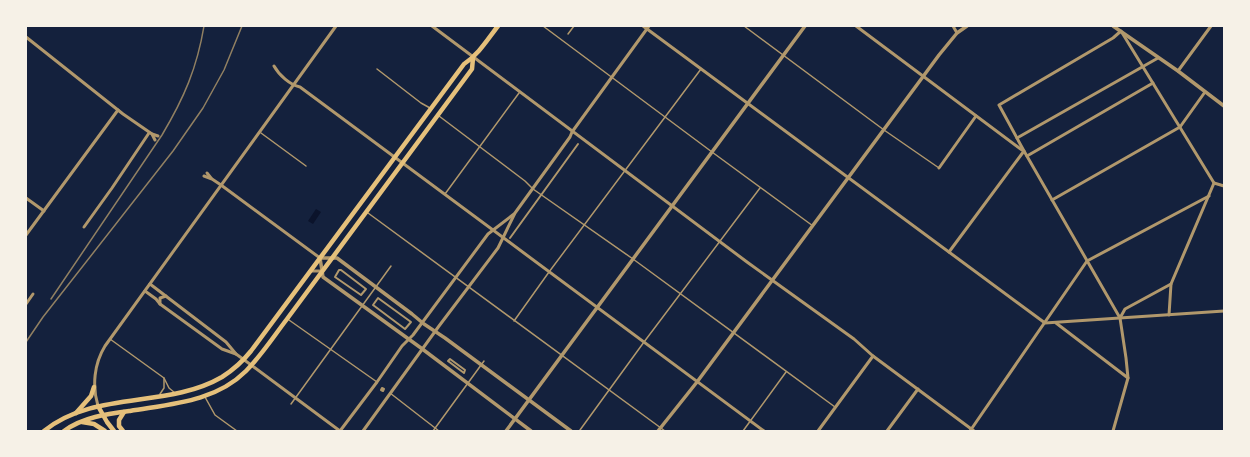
<svg xmlns="http://www.w3.org/2000/svg" width="1250" height="457" font-family="'PT Sans Narrow',sans-serif">
	<rect width="100%" height="100%" fill="#14213d"/>
	<!-- water -->
	<polygon fill="#0b132b" points="316,209 321,212 313,224 308,221"/>
	<g fill="none" stroke-linecap="round" stroke-linejoin="round">
		<!-- service -->
		<g stroke="#b1986c" stroke-width="1.5">
			<polyline points="543,26 712,152 813,226"/>
			<polyline points="744,26 884,130 939,168"/>
			<polyline points="568,34 574,26"/>
			<polyline points="377,69 421,103 430,108"/>
			<polyline points="439,116 525,181 533,189 633,259 835,407"/>
			<polyline points="261,133 306,166"/>
			<polyline points="445,194 519,93"/>
			<polyline points="368,213 665,431"/>
			<polyline points="289,320 377,382"/>
			<polyline points="514,321 549,272 701,69"/>
			<polyline points="110,339 164,378 169,388 175,393"/>
			<polyline points="390,393 439,431"/>
			<polyline points="160,394 164,388 164,378"/>
			<polyline points="205,397 215,415 237,431"/>
			<polyline points="291,404 391,266"/>
			<polyline points="580,430 644,342 760,188"/>
			<polyline points="433,431 484,361"/>
			<polyline points="743,431 786,372"/>
		</g>
		<!-- pedestrian -->
		<g stroke="#b1986c" stroke-width="2">
			<polyline points="510,238 578,144"/>
			<polygon points="339,270 341,270 366,289 361,295 335,277"/>
			<polygon points="378,298 411,322 405,329 373,305"/>
			<polygon points="450,359 465,370 464,373 448,361"/>
			<polygon points="382,388 384,389 383,391 381,390"/>
		</g>
		<!-- minor -->
		<g stroke="#b1986c" stroke-width="3">
			<polyline points="432,26 747,262 854,339 873,356 974,431"/>
			<polyline points="643,26 1045,323 1224,311"/>
			<polyline points="856,26 1022,150"/>
			<polyline points="953,26 957,33"/>
			<polyline points="26,37 123,114 152,134 158,136"/>
			<path d="M274 66C279 75 290 85 300 87L764 431"/>
			<polyline points="1178,71 1211,26"/>
			<polyline points="152,134 155,140"/>
			<polyline points="1017,138 1158,58"/>
			<polyline points="1027,156 1153,83"/>
			<polyline points="939,168 976,116"/>
			<polyline points="207,173 211,178"/>
			<polyline points="204,176 212,179 221,185 320,258"/>
			<polyline points="26,198 44,211"/>
			<polyline points="1052,200 1180,127 1205,92"/>
			<polyline points="84,227 112,188 149,133"/>
			<polyline points="26,235 118,110"/>
			<polyline points="949,252 1024,151"/>
			<polyline points="310,271 322,271"/>
			<polyline points="150,284 226,342 236,354"/>
			<polyline points="145,291 156,299 160,304 222,349 236,354 243,359 340,431"/>
			<polyline points="26,304 33,294"/>
			<polyline points="160,304 160,298 166,296"/>
			<polyline points="1169,315 1171,284 1214,183"/>
			<polyline points="1120,318 1125,309 1171,284"/>
			<polyline points="1056,323 1128,378"/>
			<path d="M98 406C92 386 94 364 105 346L336 26"/>
			<polyline points="340,431 377,382 402,346 413,335 488,234 514,214"/>
			<polyline points="363,431 439,326 498,248 515,213 570,137 572,132 649,26"/>
			<polyline points="818,431 873,356"/>
			<polyline points="887,431 918,389"/>
			<polyline points="970,431 1087,261 1209,196"/>
			<polyline points="1113,431 1128,378 1126,358 1120,318 1024,151 999,105 1113,38 1121,31 1214,183 1224,186"/>
		</g>
		<!-- tertiary -->
		<g stroke="#b1986c" stroke-width="3.5">
			<polyline points="1113,26 1178,71 1224,106"/>
			<polyline points="506,431 805,26"/>
			<polyline points="531,431 421,348 323,277 320,258 337,258 412,314 424,324 445,338 571,431"/>
			<polyline points="658,431 697,382 939,55 957,33 967,26"/>
		</g>
		<!-- primary -->
		<g stroke="#e5c07b" stroke-width="4.5">
			<polyline points="98,406 107,422 114,431"/>
			<polyline points="76,413 91,396 94,387"/>
			<polyline points="82,422 94,424 105,431"/>
			<path d="M44 431C95 390 167 409 222 377 233 370 243 361 251 351L464 64C479 54 487 40 498 26"/>
			<path d="M64 431C83 417 107 414 130 411 171 404 215 402 246 371 261 356 274 336 287 319L472 69 473 58"/>
			<polyline points="123,431 119,426 119,420 124,412"/>
		</g>
		<!-- rail -->
		<g stroke="#918062" stroke-width="1.5">
			<path d="M51 299 162 135C184 98 197 68 204 26"/>
			<polyline points="26,342 43,317 173,151 203,108 224,70 242,26"/>
		</g>
	</g>
	<!-- border -->
	<rect width="1250" height="457" fill="none" stroke="#f6f1e7" stroke-width="54"/>
</svg>
